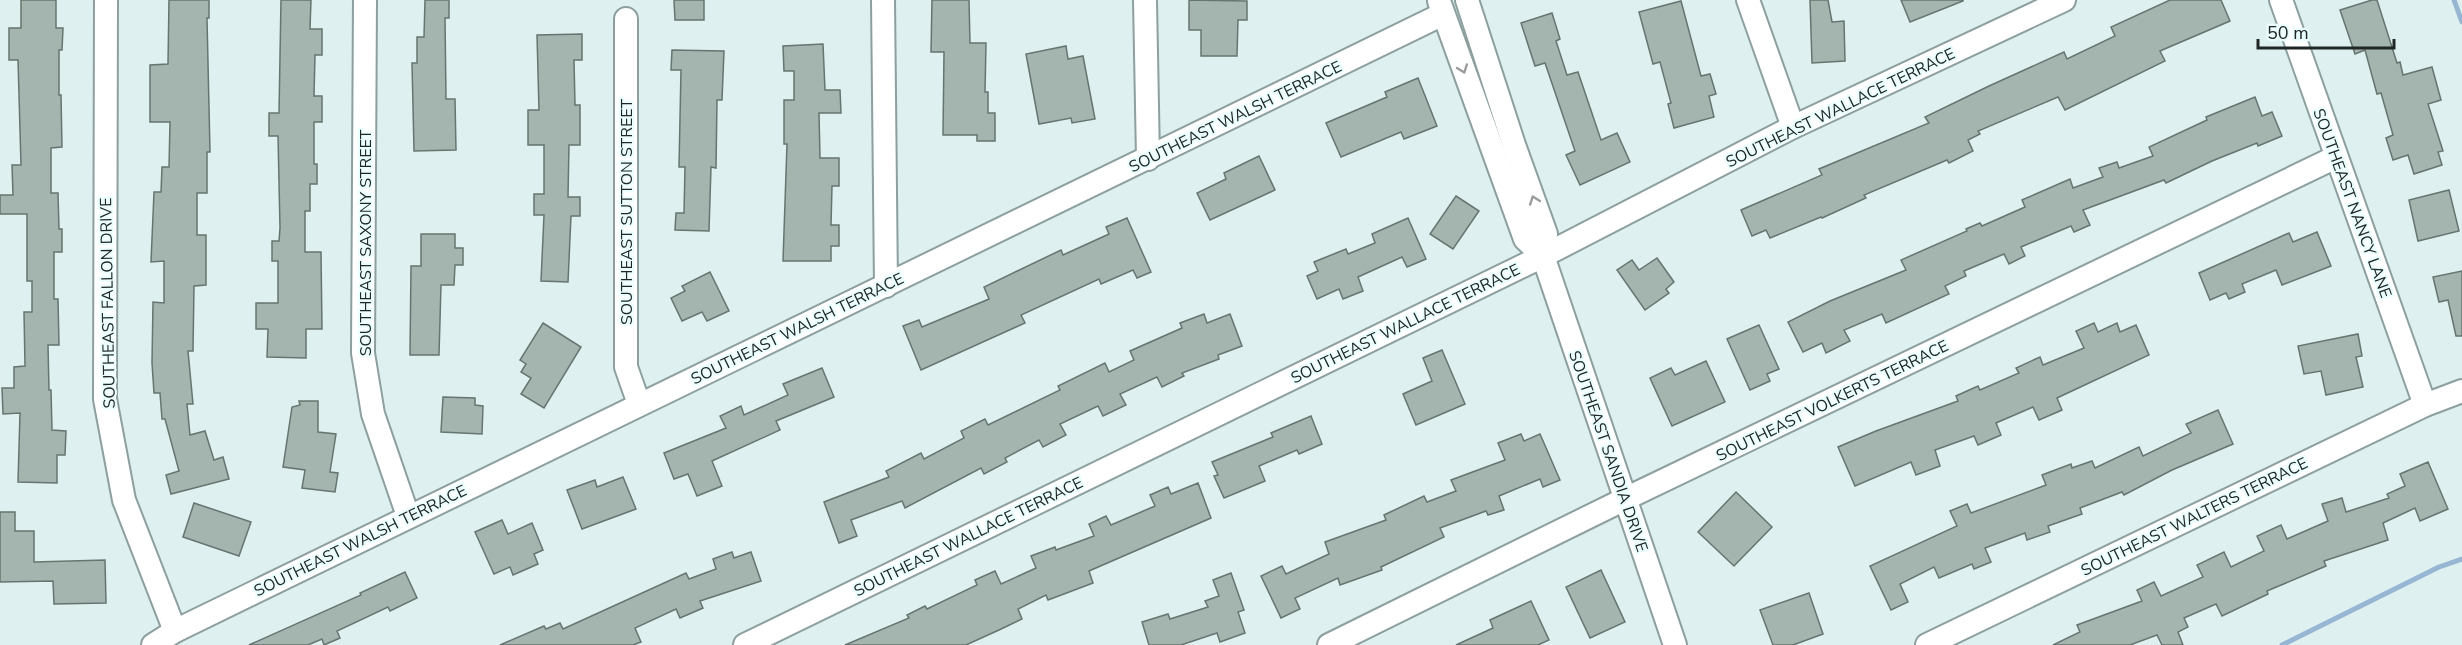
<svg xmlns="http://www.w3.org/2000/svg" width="2462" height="645" font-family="'Nunito Sans',sans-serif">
	<rect width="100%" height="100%" fill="#def0f0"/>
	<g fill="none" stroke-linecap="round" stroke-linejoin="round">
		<!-- stream -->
		<g stroke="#96b6d3" stroke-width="5">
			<polyline points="2454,0 2462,22"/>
			<polyline points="2282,645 2439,567 2462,559"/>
		</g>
	</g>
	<!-- building -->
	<g fill="#a4b4ae" stroke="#66756f" stroke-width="1.5">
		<polygon points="21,0 56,0 56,28 63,28 62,50 59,50 59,95 61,95 62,147 51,148 51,193 58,193 59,229 62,229 62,252 54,252 54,299 58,299 59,345 48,345 49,390 51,390 52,430 66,431 65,455 57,455 57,483 18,482 20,413 3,414 2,388 14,388 14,367 25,366 24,312 32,312 32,281 27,281 27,214 0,214 0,195 13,195 12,165 21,165 18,60 9,60 9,28 21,28"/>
		<polygon points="169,0 209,0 209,18 207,18 210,152 207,152 207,193 197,193 197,235 206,235 206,285 194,286 193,351 188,351 193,404 187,404 190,435 205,431 214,460 223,457 229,479 171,494 166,475 179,471 165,419 162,419 160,393 154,393 152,363 153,302 164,303 164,261 151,262 154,192 161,192 162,167 169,167 170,122 150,122 150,65 168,64"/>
		<polygon points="281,0 311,0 310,29 322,29 322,55 315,55 314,96 322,96 322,122 314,122 314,164 317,164 317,184 310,184 310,211 305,211 305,252 321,252 322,329 306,329 306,358 267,357 268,329 256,329 256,303 278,303 278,261 272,261 272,241 279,241 280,228 278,136 269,136 269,113 279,113"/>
		<polygon points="425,0 449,0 449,18 445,18 446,99 455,99 456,150 414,151 412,63 417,63 417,37 424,37"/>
		<polygon points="674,0 704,0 704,20 675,20"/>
		<polygon points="932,0 969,0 970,43 986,43 985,92 988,92 988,113 995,113 995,141 977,141 977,135 943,135 944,52 931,52"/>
		<polygon points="1189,0 1247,1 1247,20 1238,20 1237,56 1201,56 1201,30 1189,30"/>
		<polygon points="1810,0 1828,0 1832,22 1844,21 1845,61 1812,63"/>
		<polygon points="1901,0 1963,0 1963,1 1910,22"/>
		<polygon points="2170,0 2221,0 2230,21 2160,51 2165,61 2065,110 2058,97 1978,131 1980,134 1968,140 1973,151 1949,163 1947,160 1864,195 1866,198 1822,218 1821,217 1770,238 1766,230 1752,236 1741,210 1822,175 1819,169 1929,123 1925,117 1989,86 2064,52 2067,59 2115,36 2111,27"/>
		<polygon points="2372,0 2377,0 2397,63 2400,62 2403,75 2432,67 2441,100 2428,104 2443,151 2438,152 2442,165 2414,174 2408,155 2393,160 2386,138 2393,135 2381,93 2377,94 2365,50 2355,54 2340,10"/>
		<polygon points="1681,1 1701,76 1710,74 1716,94 1709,96 1714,117 1674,128 1668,104 1671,103 1660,62 1653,64 1639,12"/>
		<polygon points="1552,13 1560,39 1556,41 1567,75 1578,72 1601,140 1617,133 1630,162 1580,185 1566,155 1575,151 1545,63 1535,66 1521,23"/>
		<polygon points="582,34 582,60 574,60 575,105 580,105 580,145 569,145 568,197 580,197 580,216 571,216 568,282 541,281 544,215 534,215 534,194 544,194 544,145 528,145 528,110 539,110 537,35"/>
		<polygon points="823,44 825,90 840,90 841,113 819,113 820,158 839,158 839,186 832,186 831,225 839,225 839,246 831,246 831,261 783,261 787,144 784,144 784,100 794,100 794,71 784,71 783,46"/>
		<polygon points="1066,46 1068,59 1083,56 1095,119 1072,123 1071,118 1039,124 1026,54"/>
		<polygon points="672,50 724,51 722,100 717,100 716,168 711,167 709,231 675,230 676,213 684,213 685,167 679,167 681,70 671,70"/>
		<polygon points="1418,78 1437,126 1404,139 1401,132 1341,157 1326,123 1387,97 1385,92"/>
		<polygon points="2255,97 2262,116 2272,112 2282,136 2258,146 2257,143 2212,161 2166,183 2164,180 2083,210 2090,225 2074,232 2071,226 2021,247 2025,256 2009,264 2004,254 1964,271 1966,276 1945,286 1949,294 1886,323 1882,314 1844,330 1850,341 1826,353 1822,343 1803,352 1788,322 1830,301 1906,270 1901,260 1967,231 1966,229 1980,223 1982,226 2025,207 2022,200 2070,179 2073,188 2103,177 2099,168 2117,162 2119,168 2153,156 2149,147 2207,120 2206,117"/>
		<polygon points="1259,156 1275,190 1210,220 1197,193 1226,179 1224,173"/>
		<polygon points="2449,190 2459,231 2418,241 2409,200"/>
		<polygon points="1456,196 1479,211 1453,249 1430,234"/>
		<polygon points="1127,218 1151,272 1137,278 1133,270 1101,284 1099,279 1021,315 1025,323 921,370 903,326 919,320 922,327 989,299 984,287 1061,250 1063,255 1109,234 1106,227"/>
		<polygon points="1408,218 1426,259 1407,267 1402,257 1358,277 1363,291 1343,299 1339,289 1317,299 1307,276 1318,271 1314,262 1346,249 1348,254 1375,243 1372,234"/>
		<polygon points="2317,232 2331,266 2282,285 2276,270 2242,284 2245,292 2229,299 2226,293 2210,300 2199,273 2289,233 2293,242"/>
		<polygon points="421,234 455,234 455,248 463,248 463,265 455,265 454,285 441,285 439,355 410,355 411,266 421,266"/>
		<polygon points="1657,258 1674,282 1666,289 1669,293 1645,310 1617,270 1632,260 1639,270"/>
		<polygon points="2462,271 2462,336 2456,336 2448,300 2439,302 2433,277"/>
		<polygon points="710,272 729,311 707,321 702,312 682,321 671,298 685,291 682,286"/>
		<polygon points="1204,314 1207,323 1230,314 1242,346 1218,355 1219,359 1182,373 1184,376 1162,387 1157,377 1120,394 1126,405 1103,416 1098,406 1060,424 1066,435 1043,447 1039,440 1005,458 1007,462 984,474 981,468 905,508 902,501 851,520 857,536 839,543 824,502 889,477 886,471 921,453 924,459 964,438 961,431 985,419 988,425 1060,390 1058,386 1105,363 1109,372 1134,360 1130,351 1182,328 1180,323"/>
		<polygon points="543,323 581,347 544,408 521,394 531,378 521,372 526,364 520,360"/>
		<polygon points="2094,323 2098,332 2117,323 2120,332 2136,325 2149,355 2057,398 2062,410 2039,420 2033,407 1996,423 2001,435 1978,445 1974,436 1935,450 1940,466 1916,475 1911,462 1855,486 1838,447 1876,431 1958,401 1956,396 1978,386 1980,390 2019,373 2016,368 2040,357 2043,365 2084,348 2076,331"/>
		<polygon points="1759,325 1779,369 1767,374 1770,381 1750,390 1727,339"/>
		<polygon points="2358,334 2362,356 2356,357 2363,387 2326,395 2321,371 2304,374 2298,346"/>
		<polygon points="1442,350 1465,404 1416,425 1403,394 1432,381 1423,358"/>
		<polygon points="1706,361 1725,402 1672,426 1650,378 1671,368 1675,375"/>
		<polygon points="822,368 834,397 776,421 780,430 712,461 722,486 697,496 688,474 674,479 664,453 726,428 720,416 741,406 744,415 788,395 783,384"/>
		<polygon points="443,397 475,398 475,405 483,406 482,434 441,432"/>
		<polygon points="299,401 318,401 318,432 336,434 330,472 338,473 335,492 302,488 305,470 283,467 292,407 300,405"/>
		<polygon points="2218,410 2233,444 2172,470 2124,495 2122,492 2080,508 2082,514 2048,526 2050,532 2027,540 2025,533 1985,548 1991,562 1974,569 1972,564 1939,578 1934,567 1900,584 1908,602 1891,610 1870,566 1957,526 1950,511 1967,504 1971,513 2046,485 2042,475 2071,464 2072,468 2092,461 2095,468 2139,447 2143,456 2191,433 2186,424"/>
		<polygon points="1311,416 1322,444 1299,454 1297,450 1259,466 1265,481 1224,498 1214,476 1218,475 1212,462 1273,437 1271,433"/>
		<polygon points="1521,434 1524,441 1540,434 1560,480 1543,487 1540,479 1499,496 1504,510 1488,515 1486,511 1440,528 1444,537 1381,567 1382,570 1340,585 1338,578 1295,598 1300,609 1281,618 1261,576 1282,566 1286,574 1329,554 1325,542 1386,520 1384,515 1424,496 1427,502 1456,491 1451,480 1505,460 1498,443"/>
		<polygon points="2428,462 2448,509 2420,521 2415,508 2383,523 2388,540 2324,561 2326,566 2267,591 2268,594 2222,616 2216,604 2184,618 2188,627 2178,632 2183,645 2162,645 2157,635 2130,645 2053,645 2080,632 2077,625 2142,601 2137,590 2154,582 2161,596 2203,577 2197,565 2224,552 2231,567 2264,551 2257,536 2281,525 2287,539 2328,521 2322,504 2342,498 2346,512 2389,498 2387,494 2405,486 2400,474"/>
		<polygon points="623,477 636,509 582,529 567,490 595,480 597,487"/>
		<polygon points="1198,483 1211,518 1089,571 1093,583 1048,600 1046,595 1018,609 1022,619 999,630 966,645 845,645 909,618 907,615 925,606 927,609 977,585 975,580 995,571 1001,584 1036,568 1031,556 1055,547 1056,550 1094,536 1089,524 1106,516 1111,525 1155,506 1150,495 1168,487 1171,494"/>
		<polygon points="1736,492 1772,527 1734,566 1698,532"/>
		<polygon points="194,503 251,522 239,556 183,537"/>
		<polygon points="0,512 15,512 15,531 34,531 34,562 105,560 106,603 54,604 53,581 0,582"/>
		<polygon points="502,520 508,534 532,523 543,550 534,554 538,564 513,575 510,567 494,574 475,532"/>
		<polygon points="732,552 734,558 751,552 761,581 700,601 703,608 680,618 676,609 635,628 641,642 633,645 500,645 544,626 546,629 560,623 563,629 686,573 689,579 716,569 713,559"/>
		<polygon points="1601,570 1625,622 1590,638 1566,587"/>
		<polygon points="405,572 417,598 390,611 388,607 337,631 340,638 324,645 322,639 308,645 249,645 361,595 360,593"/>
		<polygon points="1231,573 1244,610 1238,612 1245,633 1220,642 1217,633 1181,645 1149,645 1142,622 1168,614 1170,619 1208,607 1205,601 1219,596 1213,580"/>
		<polygon points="1809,593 1823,634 1793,645 1773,645 1760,610"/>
		<polygon points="1531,601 1549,640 1538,645 1456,645 1493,628 1490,620"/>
	</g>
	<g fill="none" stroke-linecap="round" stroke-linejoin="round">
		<defs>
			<g id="minor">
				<polyline points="106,0 105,399 124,500 175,631"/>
				<polyline points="365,0 363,353 373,414 408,516"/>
				<polyline points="883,0 886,286"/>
				<polyline points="1145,0 1148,159"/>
				<polyline points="1467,0 1514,145 1546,234 1543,256 1675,645"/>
				<polyline points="1748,0 1793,127"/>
				<polyline points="2281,0 2425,405"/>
				<polyline points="1439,1 1525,239 1543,256"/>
				<polyline points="626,19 626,367 639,404"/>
				<polyline points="153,645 175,631 1443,14"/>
				<polyline points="745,645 1543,256 1793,127 2064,0"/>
				<polyline points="1329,645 1625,499 2336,157"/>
				<polyline points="1927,645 2425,405 2462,391"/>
			</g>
		</defs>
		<!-- minor casing -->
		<use href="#minor" stroke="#8d9f9f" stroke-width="26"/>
		<!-- minor -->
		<use href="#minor" stroke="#fff" stroke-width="22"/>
	</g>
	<!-- one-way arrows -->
	<defs><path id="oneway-chevron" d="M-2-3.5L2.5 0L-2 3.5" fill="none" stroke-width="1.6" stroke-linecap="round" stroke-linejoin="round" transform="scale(1.5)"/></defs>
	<g stroke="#9b9d9d">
		<use href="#oneway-chevron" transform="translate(1463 69) rotate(70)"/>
		<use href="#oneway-chevron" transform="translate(1534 200) rotate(-110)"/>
	</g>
	<g text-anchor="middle" stroke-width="4.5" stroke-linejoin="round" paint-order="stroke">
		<!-- street labels -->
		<g font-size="16" fill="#202626" stroke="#ebfefe">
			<text transform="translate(1840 107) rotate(-26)" y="6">SOUTHEAST WALLACE TERRACE</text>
			<text transform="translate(1235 116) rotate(-26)" y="6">SOUTHEAST WALSH TERRACE</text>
			<text transform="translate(2353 203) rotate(70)" y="6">SOUTHEAST NANCY LANE</text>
			<text transform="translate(626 212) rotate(-90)" y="6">SOUTHEAST SUTTON STREET</text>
			<text transform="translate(365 243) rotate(-90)" y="6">SOUTHEAST SAXONY STREET</text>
			<text transform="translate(107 303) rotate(-91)" y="6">SOUTHEAST FALLON DRIVE</text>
			<text transform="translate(1405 323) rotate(-26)" y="6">SOUTHEAST WALLACE TERRACE</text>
			<text transform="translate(797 328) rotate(-26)" y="6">SOUTHEAST WALSH TERRACE</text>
			<text transform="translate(1832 400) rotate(-26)" y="6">SOUTHEAST VOLKERTS TERRACE</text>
			<text transform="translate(1609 451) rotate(71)" y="6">SOUTHEAST SANDIA DRIVE</text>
			<text transform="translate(2194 516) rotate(-26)" y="6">SOUTHEAST WALTERS TERRACE</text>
			<text transform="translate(968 536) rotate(-26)" y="6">SOUTHEAST WALLACE TERRACE</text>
			<text transform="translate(360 540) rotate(-26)" y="6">SOUTHEAST WALSH TERRACE</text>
		</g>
	</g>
	<!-- scale -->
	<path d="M2258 39v9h136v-9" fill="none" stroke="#202626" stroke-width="3"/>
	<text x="2267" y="39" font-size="18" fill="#202626" stroke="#ebfefe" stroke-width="4.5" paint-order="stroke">50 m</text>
</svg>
